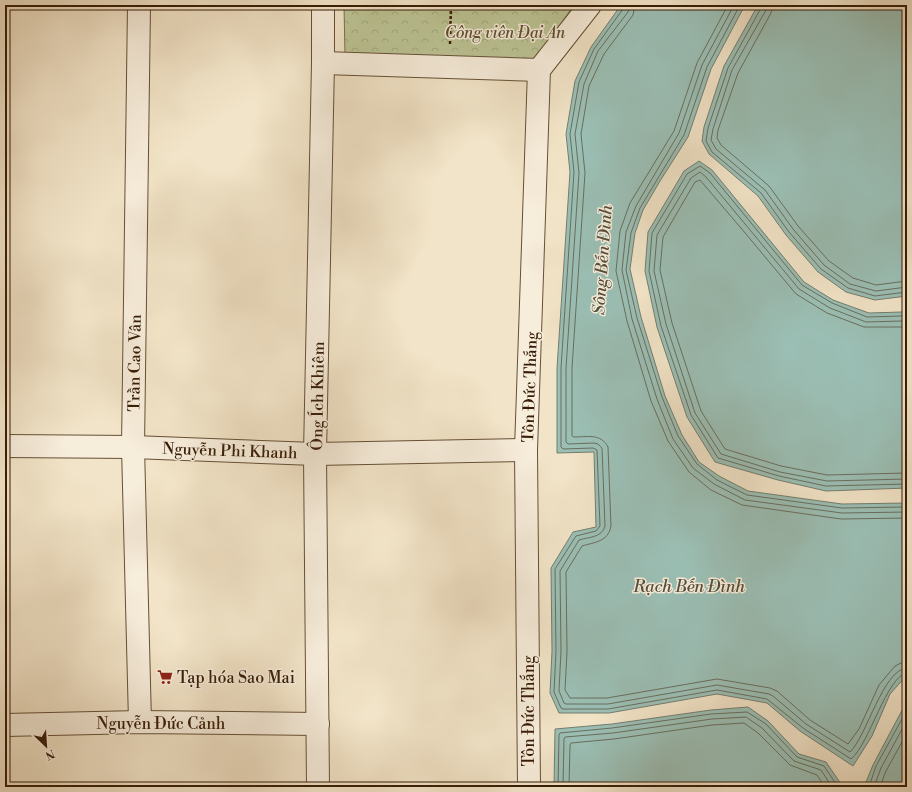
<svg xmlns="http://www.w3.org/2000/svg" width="912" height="792" font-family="'Libre Bodoni',serif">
	<defs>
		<pattern id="forest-crowns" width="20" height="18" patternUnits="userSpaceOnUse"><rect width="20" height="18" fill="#bcc495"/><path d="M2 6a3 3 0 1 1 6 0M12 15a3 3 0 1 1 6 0" fill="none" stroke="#a2a87f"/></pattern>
	</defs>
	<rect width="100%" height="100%" fill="#f2e4c8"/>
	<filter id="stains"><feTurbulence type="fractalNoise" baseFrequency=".005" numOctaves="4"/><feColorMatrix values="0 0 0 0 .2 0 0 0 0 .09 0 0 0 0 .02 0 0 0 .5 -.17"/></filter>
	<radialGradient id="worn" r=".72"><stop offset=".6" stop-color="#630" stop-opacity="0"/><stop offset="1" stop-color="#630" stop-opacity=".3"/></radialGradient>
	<!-- forest -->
	<polygon fill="url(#forest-crowns)" stroke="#7a704e" points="344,5 574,5 535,60 345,56"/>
	<!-- water -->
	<g fill="#9bbfb5" stroke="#737e6f">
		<polygon points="621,5 745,5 711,69 688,137 660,181 643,210 635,233 630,269 641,317 665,396 682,435 699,462 719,476 748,491 842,504 907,503 907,675 890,694 872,736 853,766 800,731 767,703 717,694 609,713 559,713 550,693 552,651 551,568 573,532 596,527 594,452 557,453 557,368 570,172 566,134 575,81 591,47"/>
		<polygon points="758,5 907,5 907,296 875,300 846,292 818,272 786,235 758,196 709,154 702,141 704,127 724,66"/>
		<polygon points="699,161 712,170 804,282 833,300 869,313 901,312 907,310 907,488 826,491 778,480 715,462 687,417 657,327 645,271 648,232 684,171"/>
		<polygon points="907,701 907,787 864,787 873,765"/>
		<polygon points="748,707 768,721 799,754 826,762 843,787 554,787 555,729 612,724 711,710"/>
	</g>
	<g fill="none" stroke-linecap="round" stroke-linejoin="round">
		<!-- shore -->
		<g stroke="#696e5e" stroke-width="1">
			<path d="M624 5 623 9 594 49 579 82 570 134 574 172 561 368V447L563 449 593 448 597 450 600 526 596 531 576 536 555 569 556 651 554 692 561 708 563 709H608L717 690 767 699 803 728 851 759C869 745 887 675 907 673"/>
			<path d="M629 5 628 12 598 51 584 84 575 134 579 173 566 368V442L568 444 594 443 598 444 602 448 605 526C602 538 588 537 579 540L560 571 561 651 559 691 564 703 566 704H608L717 685 769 694 773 696 806 724 850 752C867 736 883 669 907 668"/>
			<path d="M635 5 633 15 604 54 589 86 581 134 585 173 572 368V436L574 437C587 437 601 433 608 447L611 526C608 542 595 542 582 546L566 572 567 651 565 690 570 698H607L717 679 770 688 777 691 810 720 848 744 859 729 879 685 895 666 901 663 907 662"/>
			<polyline points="728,5 697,63 674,131 630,203 620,231 616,271 627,321 651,401 668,441 689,472 711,490 742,505 841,519 907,518"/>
			<polyline points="734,5 702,65 679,133 636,206 626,232 622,270 632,319 657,399 673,439 693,468 714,484 745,500 842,513 907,512"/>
			<polyline points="740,5 707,67 684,135 640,208 631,233 626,270 637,318 662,397 678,436 697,464 717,480 747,495 842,508 907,507"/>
			<polyline points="761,5 761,8 728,68 708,128 706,141 712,152 761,193 789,232 821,269 848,288 875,296 907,292"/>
			<polyline points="767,5 766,10 732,70 713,129 711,140 716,149 765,190 793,229 824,265 850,284 876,291 907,287"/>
			<polyline points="773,5 771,13 738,73 718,130 717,138 721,145 769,186 798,226 829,261 853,278 876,285 907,281"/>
			<polyline points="907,314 901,316 867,317 832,303 802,285 710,173 700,166 687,174 652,233 649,271 661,326 691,415 718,458 779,476 826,486 907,484"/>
			<polyline points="907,320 901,321 866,322 830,308 799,289 706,177 700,172 691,178 657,235 654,271 666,324 695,413 721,454 780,472 827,481 907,479"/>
			<polyline points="907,326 901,327 864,327 827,313 796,294 746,234 700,180 695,182 663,237 660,270 672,323 701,411 725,449 781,466 827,475 907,473"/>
			<polyline points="558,787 559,735 560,733 612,728 711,714 747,712 766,724 797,757 824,766 838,787"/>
			<polyline points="563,787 564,739 565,737 613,733 712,719 746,717 762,728 794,761 821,770 832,787"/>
			<polyline points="569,787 570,745 571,743 614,739 712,725 744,723 758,733 790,765 817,775 825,787"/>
			<polyline points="869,787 876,766 907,710"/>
			<polyline points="874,787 881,768 907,720"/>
			<polyline points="880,787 886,771 907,733"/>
		</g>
		<defs>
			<g id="minor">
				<polyline points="139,5 133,447 140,722"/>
				<polyline points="323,63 539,70"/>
				<polyline points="5,446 133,447 315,454 526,450"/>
				<polyline points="5,725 140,722 318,724"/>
			</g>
			<g id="tertiary">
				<polyline points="318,787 315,454 323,63 323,5"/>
				<polyline points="529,787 526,450 539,70 590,5"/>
			</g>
		</defs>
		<!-- minor casing -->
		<use href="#minor" stroke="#664f36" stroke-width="24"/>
		<!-- tertiary casing -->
		<use href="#tertiary" stroke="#664f36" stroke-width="24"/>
		<!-- path -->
		<polyline stroke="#371d06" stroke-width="2.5" stroke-dasharray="3 2" stroke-linecap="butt" points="450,44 451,5"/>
		<!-- minor -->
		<use href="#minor" stroke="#f7eddb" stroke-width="22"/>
		<!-- tertiary -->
		<use href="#tertiary" stroke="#f7eddb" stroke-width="22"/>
	</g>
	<!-- icons -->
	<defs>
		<symbol id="supermarket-bare" viewBox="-9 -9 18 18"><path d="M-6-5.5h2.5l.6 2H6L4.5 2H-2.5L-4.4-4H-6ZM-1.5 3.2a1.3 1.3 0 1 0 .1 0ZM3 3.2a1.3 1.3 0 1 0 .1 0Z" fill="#8f2418" stroke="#f7eddb" stroke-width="2.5" paint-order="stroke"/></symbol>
	</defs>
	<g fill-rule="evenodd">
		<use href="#supermarket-bare" x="154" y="666" width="22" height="22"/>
	</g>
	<g text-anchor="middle" stroke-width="3" stroke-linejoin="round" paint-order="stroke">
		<!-- park labels -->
		<g font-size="16" font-style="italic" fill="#5f4f31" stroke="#f7eddb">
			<text x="505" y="38">Công viên Đại An</text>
		</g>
		<!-- street labels -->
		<g font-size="16" fill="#371d06" stroke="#f7eddb">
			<text transform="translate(134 363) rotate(-89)" y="6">Trần Cao Vân</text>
			<text transform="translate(529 387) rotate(-88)" y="6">Tôn Đức Thắng</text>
			<text transform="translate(317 396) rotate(-89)" y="6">Ông Ích Khiêm</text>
			<text transform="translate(230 450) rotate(2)" y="6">Nguyễn Phi Khanh</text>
			<text transform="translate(528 711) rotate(-90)" y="6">Tôn Đức Thắng</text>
			<text x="161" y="729">Nguyễn Đức Cảnh</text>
		</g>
		<!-- poi labels -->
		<g font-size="16" fill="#371d06" stroke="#f7eddb" text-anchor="start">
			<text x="177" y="683">Tạp hóa Sao Mai</text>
		</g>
		<!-- water labels -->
		<g font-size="17" font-style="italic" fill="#554e3b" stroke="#f7eddb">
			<text transform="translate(602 260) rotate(-86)" y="6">Sông Bến Đình</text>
			<text x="689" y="592">Rạch Bến Đình</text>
		</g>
	</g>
	<!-- margin -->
	<rect width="912" height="792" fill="none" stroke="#f2e4c8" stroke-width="20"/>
	<rect x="6" y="6" width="900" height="780" fill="none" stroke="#371d06" stroke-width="2"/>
	<rect x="10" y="10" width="892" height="772" fill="none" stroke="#371d06"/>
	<!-- north arrow -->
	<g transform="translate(46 746) rotate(155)" stroke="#f7eddb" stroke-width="3" paint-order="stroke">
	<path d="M0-3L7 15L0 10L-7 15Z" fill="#371d06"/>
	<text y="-6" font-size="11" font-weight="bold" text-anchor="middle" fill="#371d06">N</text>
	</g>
	<rect width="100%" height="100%" filter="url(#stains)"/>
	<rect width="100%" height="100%" fill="url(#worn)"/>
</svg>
